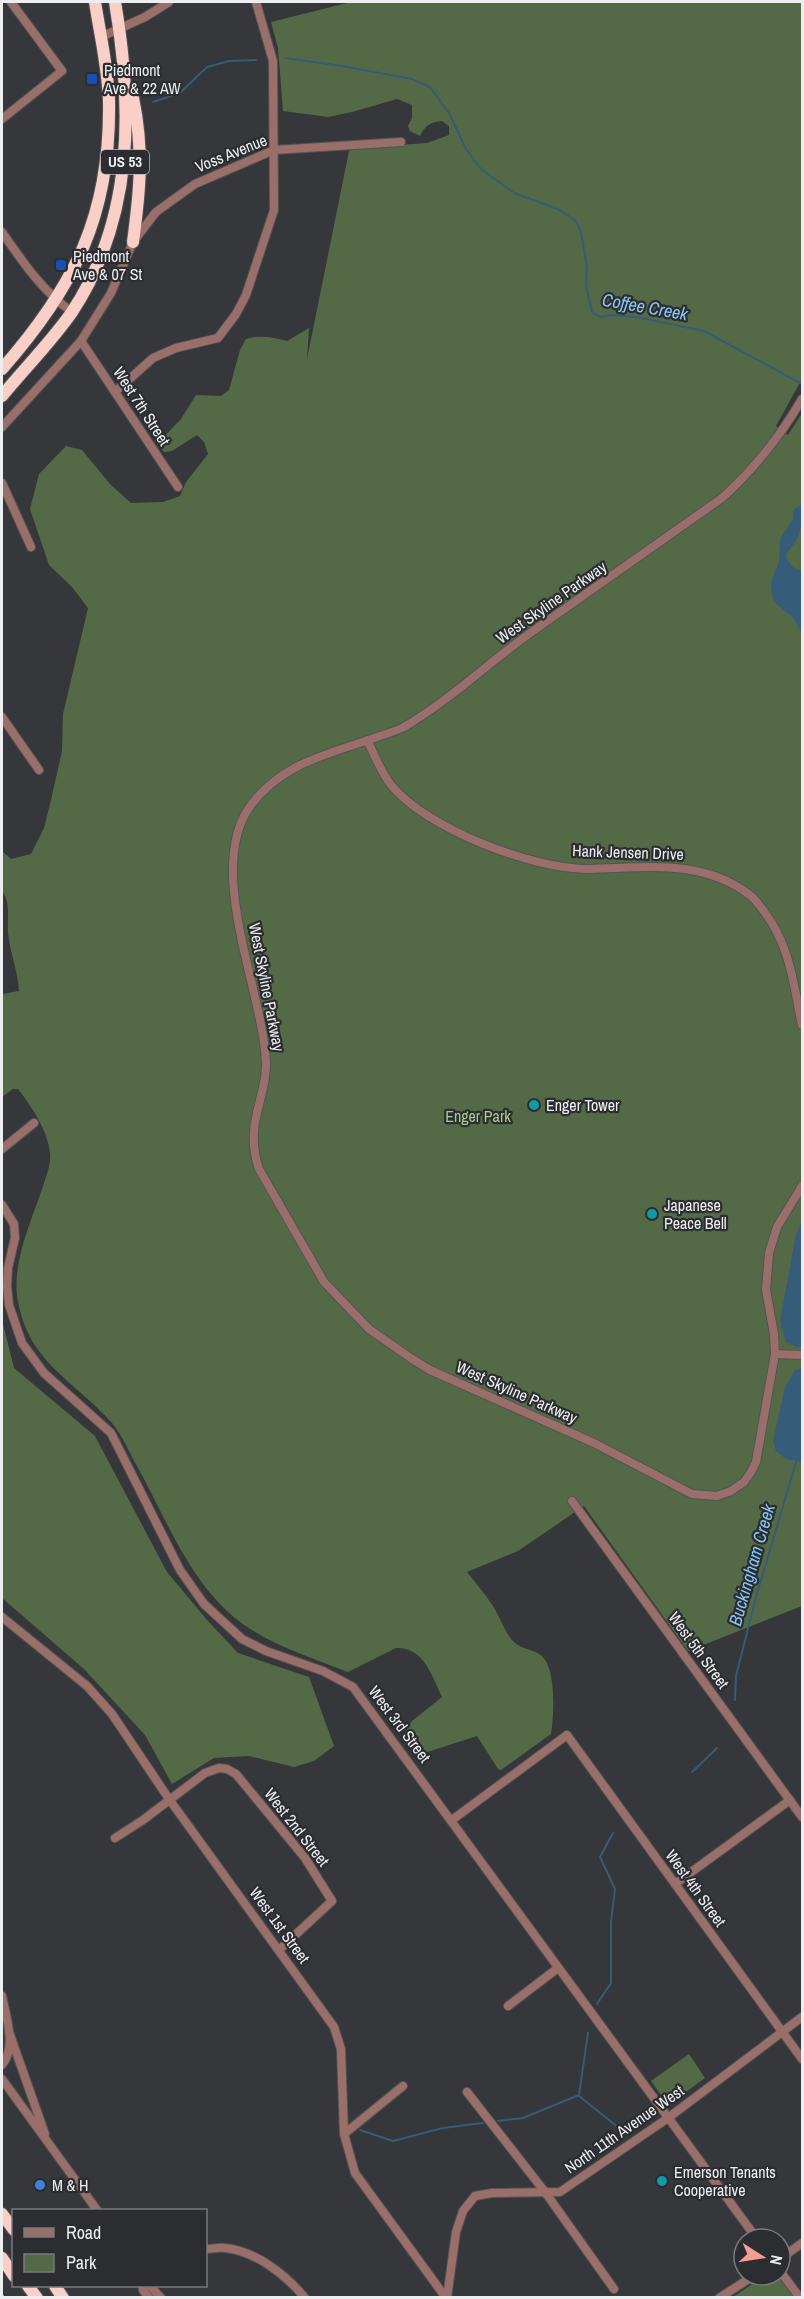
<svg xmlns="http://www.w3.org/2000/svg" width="804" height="2299" font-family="'Archivo Narrow',sans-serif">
	<rect width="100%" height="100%" fill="#35373a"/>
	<!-- green -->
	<g fill="#546a46">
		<path d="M351 2H802V379L776 426 788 435 802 413V1606L688 1651 584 1506 518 1551 467 1572C476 1583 485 1594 493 1606 499 1616 504 1629 511 1639 519 1649 529 1648 539 1654 557 1664 554 1715 551 1734L501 1770 498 1769 477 1736 418 1755 406 1742 404 1734 412 1721 442 1697C432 1676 424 1647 396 1648L348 1672 345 1671C304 1655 261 1642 228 1612 186 1573 164 1515 137 1466 129 1452 122 1435 112 1423 73 1379 26 1362 17 1295 13 1260 31 1222 42 1189 45 1179 51 1166 50 1154 49 1133 31 1105 18 1089H13L2 1097V994L19 991C18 971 10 953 8 933 7 920 11 902 2 891V851L11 859 31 854 44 828 51 800 62 751 63 714 88 608 72 587 49 565 30 509 39 474 66 446 82 450 111 485 131 503 163 502 180 496 186 482 208 454 204 442 197 435 172 451 164 452 157 444 181 419 196 395 221 396 229 390 240 350 246 339C260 335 273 337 287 341L309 328 307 359 349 151 354 148 427 143 449 135V126L442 121C430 122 425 126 420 136L410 131 408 126 412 118V105L397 99 352 112 328 117 283 111 278 48 271 22Z"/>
		<polygon points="2,1320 14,1368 95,1436 167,1572 207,1620 238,1653 309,1677 334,1746 314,1761 294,1767 249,1756 214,1758 172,1784 145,1735 84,1669 2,1598"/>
		<polygon points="689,2054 705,2078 668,2105 651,2081"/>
		<polygon points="765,2275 778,2275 795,2298 732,2298"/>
	</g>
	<!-- water -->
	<g fill="#355c79">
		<path d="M802 505C803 526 801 538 786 554 787 562 794 570 802 571V633L793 618 774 602 771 591 772 579 779 561 780 539 793 519V511L797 507Z"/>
		<polygon points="802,1221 802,1347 796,1347 786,1342 780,1321 796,1234"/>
		<polygon points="802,1368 802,1462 786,1459 776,1451 773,1441 785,1387 795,1370"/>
	</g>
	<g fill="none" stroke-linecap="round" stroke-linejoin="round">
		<!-- stream -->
		<g stroke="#355c79" stroke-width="2">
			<polyline points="285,58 342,66 412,79 430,87 449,113 466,149 481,169 514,193 558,209 576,221 581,232 587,268 586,286 592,312 600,317 611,315 636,317 704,331 802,384"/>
			<polyline points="153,102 180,93 207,67 229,61 256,60"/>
			<polyline points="735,1700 736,1676 756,1597 797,1459"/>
			<polyline points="692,1772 717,1748"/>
			<polyline points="597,2004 611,1983 611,1922 615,1889 600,1857 613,1833"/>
			<polyline points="579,2096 624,2132"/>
			<polyline points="498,2121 523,2118 579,2095 588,2033"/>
			<polyline points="360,2130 393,2141 443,2128 483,2123"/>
		</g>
		<defs>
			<g id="minor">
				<polyline points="101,37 145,17 169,2"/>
				<polyline points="2,119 62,71 11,2"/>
				<path d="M2 232C22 261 42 291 72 312"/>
				<polyline points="81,341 178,487"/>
				<polyline points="115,392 153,358 176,348 218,338 236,314 246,295 274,210 273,61 256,2"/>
				<path d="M802 399C780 437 755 468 722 498 659 543 596 587 533 631 489 662 450 700 404 727 396 731 386 734 377 737 330 754 283 762 251 805 204 868 263 990 266 1063 267 1086 255 1109 254 1132 253 1145 255 1157 259 1169L324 1282 369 1329 412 1359 430 1370 594 1443 692 1494 717 1496 731 1491 744 1482 751 1472 756 1462 775 1354 774 1334 766 1290 769 1253 777 1227 802 1186"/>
				<polyline points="2,427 81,341 111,293 133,242 156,212 195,184 274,150 401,142"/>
				<polyline points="2,483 31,547"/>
				<polyline points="2,717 39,770"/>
				<path d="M367 740C374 754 381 772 391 785 427 829 532 869 589 869 645 868 703 858 751 896 755 899 759 905 763 910 790 945 793 982 802 1025"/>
				<polyline points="2,1149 34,1123"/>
				<polyline points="2,1205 14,1224 15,1238 8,1268 7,1286 9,1305 22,1343 44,1373 111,1433 180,1570 204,1604 242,1639 266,1651 323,1671 353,1687 757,2239"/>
				<polyline points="775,1354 802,1355"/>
				<polyline points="572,1501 802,1817"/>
				<polyline points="2,1617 87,1686 112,1714 169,1799 334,2027 341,2049 344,2134 355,2173 446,2298"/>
				<polyline points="452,1820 567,1735 802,2059"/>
				<polyline points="115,1838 143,1820 205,1773 219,1768 227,1769 236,1774 305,1858 332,1901 280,1949"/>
				<polyline points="675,1884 790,1800"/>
				<path d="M2 1996C6 2017 17 2046 2 2065"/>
				<polyline points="508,2006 558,1968"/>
				<polyline points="9,2032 45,2134"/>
				<polyline points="2,2079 97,2210"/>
				<polyline points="467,2092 545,2192 614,2289"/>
				<polyline points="344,2134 403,2086"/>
				<path d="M206 2249C212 2249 219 2247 225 2248 256 2251 286 2275 305 2298"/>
				<polyline points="780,2259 802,2243"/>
				<polyline points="780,2271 800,2298"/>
				<polyline points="143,2286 143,2290 149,2298"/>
				<polyline points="150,2286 161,2298"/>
				<polyline points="447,2298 456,2232 463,2211 475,2196 492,2193 560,2192 668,2118 802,2017"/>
				<polyline points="719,2298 755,2275"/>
			</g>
			<g id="highway">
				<path d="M133 242C140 190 144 150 133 98"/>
				<path d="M2 369C75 286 111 214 109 101 108 68 100 34 95 2"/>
				<path d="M2 396C24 369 52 341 72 312 134 218 133 108 115 2"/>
				<polyline points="2,2214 14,2230"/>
				<polyline points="2,2258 14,2276"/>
				<polyline points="28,2286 37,2298"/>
				<polyline points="55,2286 63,2298"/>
			</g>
		</defs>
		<!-- minor casing -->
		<use href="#minor" stroke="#525457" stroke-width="10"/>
		<!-- highway casing -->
		<use href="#highway" stroke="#525457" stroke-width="14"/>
		<!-- minor -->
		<use href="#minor" stroke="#9b6f69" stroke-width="8"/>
		<!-- highway -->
		<use href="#highway" stroke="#facfc8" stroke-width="12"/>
		<defs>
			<polyline id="rail" points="2,2297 2,2298"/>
		</defs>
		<!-- rail casing -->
		<use href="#rail" stroke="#c5c7c9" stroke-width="4.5"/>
		<!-- rail -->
		<use href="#rail" stroke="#2b2d30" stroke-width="2" stroke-dasharray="7" stroke-linecap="butt"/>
	</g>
	<!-- markers -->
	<g fill="#1a4fb4" stroke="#2b2d30" stroke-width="2">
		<rect x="86" y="73" width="12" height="12" rx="3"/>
		<rect x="55" y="259" width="12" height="12" rx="3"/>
	</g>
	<g fill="#0f9aa8" stroke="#2b2d30" stroke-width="2">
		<circle cx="534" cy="1105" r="6"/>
		<circle cx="652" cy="1214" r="6"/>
		<circle cx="662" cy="2181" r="6"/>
	</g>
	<circle fill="#3f7fe0" stroke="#2b2d30" stroke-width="2" cx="40" cy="2185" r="6"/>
	<g text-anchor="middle" stroke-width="4.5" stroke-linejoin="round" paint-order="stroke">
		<!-- shield labels -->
		<rect fill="#2b2d30" stroke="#b2b4b6" stroke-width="1.5" x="101" y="150" width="48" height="24" rx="4.5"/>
		<g font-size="15" font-weight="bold" fill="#eceef0">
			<text x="125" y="167">US 53</text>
		</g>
		<!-- poi labels -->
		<g font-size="16" fill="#eceef0" stroke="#2b2d30" text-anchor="start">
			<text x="104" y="76">Piedmont<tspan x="104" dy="18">Ave &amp; 22 AW</tspan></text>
			<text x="73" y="262">Piedmont<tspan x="73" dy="18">Ave &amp; 07 St</tspan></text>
			<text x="546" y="1111">Enger Tower</text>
			<text x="664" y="1211">Japanese<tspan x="664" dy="18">Peace Bell</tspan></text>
			<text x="674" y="2178">Emerson Tenants<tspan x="674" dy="18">Cooperative</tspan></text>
			<text x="52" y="2191">M &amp; H</text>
		</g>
		<!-- street labels -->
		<g font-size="16" fill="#eceef0" stroke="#2b2d30">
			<text transform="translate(231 153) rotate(-22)" y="6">Voss Avenue</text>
			<text transform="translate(142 406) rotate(57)" y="6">West 7th Street</text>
			<text transform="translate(551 602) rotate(-35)" y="6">West Skyline Parkway</text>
			<text transform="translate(628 852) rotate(2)" y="6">Hank Jensen Drive</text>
			<text transform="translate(267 987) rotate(79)" y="6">West Skyline Parkway</text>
			<text transform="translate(517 1392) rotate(24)" y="6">West Skyline Parkway</text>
			<text transform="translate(699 1650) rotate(54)" y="6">West 5th Street</text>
			<text transform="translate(400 1724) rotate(53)" y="6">West 3rd Street</text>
			<text transform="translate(297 1827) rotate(52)" y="6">West 2nd Street</text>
			<text transform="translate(696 1888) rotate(54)" y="6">West 4th Street</text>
			<text transform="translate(280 1925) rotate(54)" y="6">West 1st Street</text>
			<text transform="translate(624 2129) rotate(-35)" y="6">North 11th Avenue West</text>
		</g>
		<!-- park labels -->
		<g font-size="16" fill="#a7ce8f" stroke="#2b2d30">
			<text x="478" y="1122">Enger Park</text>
		</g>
		<!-- water labels -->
		<g font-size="18" font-style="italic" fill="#86c6f6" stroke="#2b2d30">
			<text transform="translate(645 307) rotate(10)" y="6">Coffee Creek</text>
			<text transform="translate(752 1565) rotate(-74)" y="6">Buckingham Creek</text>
		</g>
	</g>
	<!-- border -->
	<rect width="804" height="2299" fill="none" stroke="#eceef0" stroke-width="6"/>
	<!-- legend -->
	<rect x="12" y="2209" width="195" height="78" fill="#2b2d30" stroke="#787a7d" stroke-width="1.5"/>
	<rect x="24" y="2228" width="30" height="9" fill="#9b6f69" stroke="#787a7d" stroke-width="1.5"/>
	<text x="66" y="2239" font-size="18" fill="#eceef0">Road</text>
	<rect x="24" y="2254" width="30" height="18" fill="#546a46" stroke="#787a7d" stroke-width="1.5"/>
	<text x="66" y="2269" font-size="18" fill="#eceef0">Park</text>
	<!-- north arrow -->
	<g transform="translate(762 2257) rotate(102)"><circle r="28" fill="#2b2d30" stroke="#787a7d" stroke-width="1.5"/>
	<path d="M0-4.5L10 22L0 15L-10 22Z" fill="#f59c93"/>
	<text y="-9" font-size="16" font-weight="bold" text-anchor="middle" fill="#eceef0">N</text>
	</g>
</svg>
